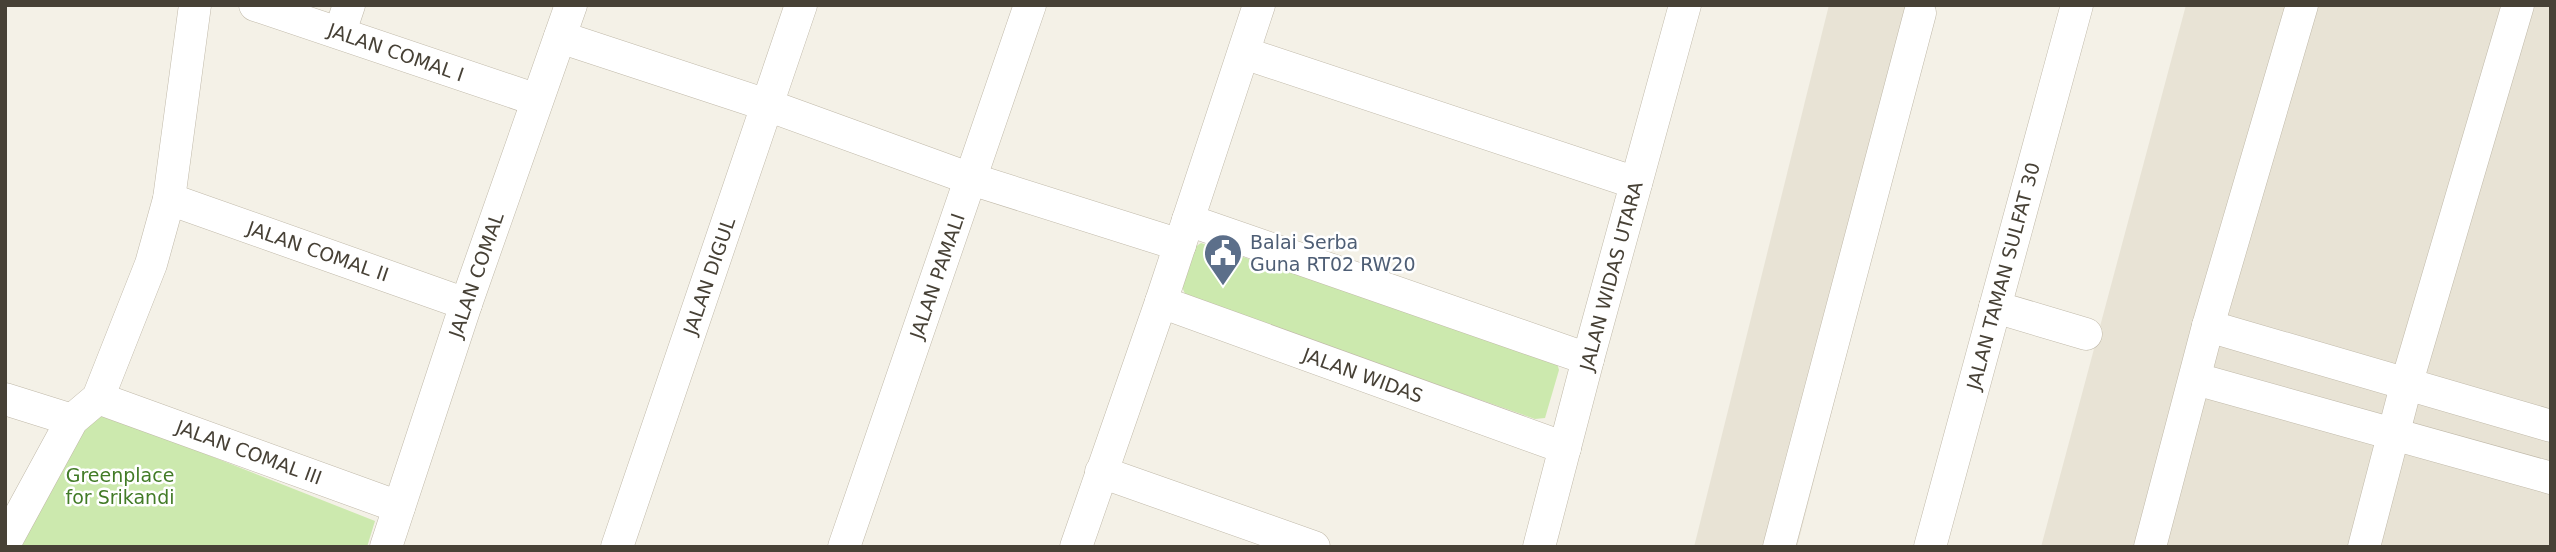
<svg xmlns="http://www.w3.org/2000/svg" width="2556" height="552" font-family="'DejaVu Sans',sans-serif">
	<rect width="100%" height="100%" fill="#f4f1e7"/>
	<!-- residential -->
	<g fill="#e8e3d5">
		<polygon points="1829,5 1936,5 1797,547 1694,547"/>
		<polygon points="2186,5 2551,5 2551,547 2041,547"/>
	</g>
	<!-- green -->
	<g fill="#cce9ae">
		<polygon points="1201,243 1551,359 1557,363 1559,370 1545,418 1535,419 1191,299 1185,294 1181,284 1195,247"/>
		<polygon points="100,414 117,419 375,521 367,547 21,547 80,425"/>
	</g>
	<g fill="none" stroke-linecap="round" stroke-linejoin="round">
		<defs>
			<g id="street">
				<polyline points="255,5 537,100"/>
				<polyline points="340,32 349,5"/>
				<polyline points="560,37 767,105 971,179 1180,245"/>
				<polyline points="1244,53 1636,183"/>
				<polyline points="169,199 466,304"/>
				<polyline points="1188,220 1588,359"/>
				<polyline points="1161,302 1565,448"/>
				<polyline points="1995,307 2086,334"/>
				<polyline points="2208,326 2551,426"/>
				<polyline points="2196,379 2551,478"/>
				<polyline points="98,398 399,507"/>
				<polyline points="5,399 72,420"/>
				<polyline points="1101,472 1314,547"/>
				<polyline points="5,543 72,420 98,398 151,264 169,199 195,5"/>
				<polyline points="386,547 466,304 571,5"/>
				<polyline points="617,547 801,5"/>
				<polyline points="844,547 1030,5"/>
				<polyline points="1076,547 1161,302 1259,5"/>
				<polyline points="1539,547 1588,359 1685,5"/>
				<polyline points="1779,547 1920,13"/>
				<polyline points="1930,547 2077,5"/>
				<polyline points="2150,547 2208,326 2302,5"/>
				<polyline points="2364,547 2407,382 2518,5"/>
			</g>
		</defs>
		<!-- street casing -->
		<use href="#street" stroke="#c0b9a9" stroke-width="33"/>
		<!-- street -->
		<use href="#street" stroke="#fff" stroke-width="32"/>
	</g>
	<!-- icons -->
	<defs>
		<symbol id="civic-pin" viewBox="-11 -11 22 30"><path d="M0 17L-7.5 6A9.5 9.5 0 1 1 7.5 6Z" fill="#5c6f8a" stroke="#fff"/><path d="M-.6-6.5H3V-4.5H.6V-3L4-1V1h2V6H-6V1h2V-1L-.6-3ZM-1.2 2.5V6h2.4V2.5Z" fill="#fff"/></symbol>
	</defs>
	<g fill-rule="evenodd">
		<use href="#civic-pin" x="1201" y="231" width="44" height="60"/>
	</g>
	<g text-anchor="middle" stroke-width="5" stroke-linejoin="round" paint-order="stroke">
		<!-- street labels -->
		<g font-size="19" fill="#474136" stroke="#fff">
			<text transform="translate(396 52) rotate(19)" y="7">JALAN COMAL I</text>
			<text transform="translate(318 251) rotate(19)" y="7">JALAN COMAL II</text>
			<text transform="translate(476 275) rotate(-71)" y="7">JALAN COMAL</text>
			<text transform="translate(709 276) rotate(-71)" y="7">JALAN DIGUL</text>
			<text transform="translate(937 276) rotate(-71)" y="7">JALAN PAMALI</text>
			<text transform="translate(1611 276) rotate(-75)" y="7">JALAN WIDAS UTARA</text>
			<text transform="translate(2003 276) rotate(-75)" y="7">JALAN TAMAN SULFAT 30</text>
			<text transform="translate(1363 375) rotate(20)" y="7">JALAN WIDAS</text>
			<text transform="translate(249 452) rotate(20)" y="7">JALAN COMAL III</text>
		</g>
		<!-- service labels -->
		<g font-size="19" fill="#4e5e75" stroke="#fff" text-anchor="start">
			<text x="1250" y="249">Balai Serba<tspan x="1250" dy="22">Guna RT02 RW20</tspan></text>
		</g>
		<!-- park labels -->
		<g font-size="19" fill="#427b27" stroke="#fff">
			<text x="120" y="482">Greenplace<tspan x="120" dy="22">for Srikandi</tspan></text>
		</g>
	</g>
	<!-- border -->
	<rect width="2556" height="552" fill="none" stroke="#474136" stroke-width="14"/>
</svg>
